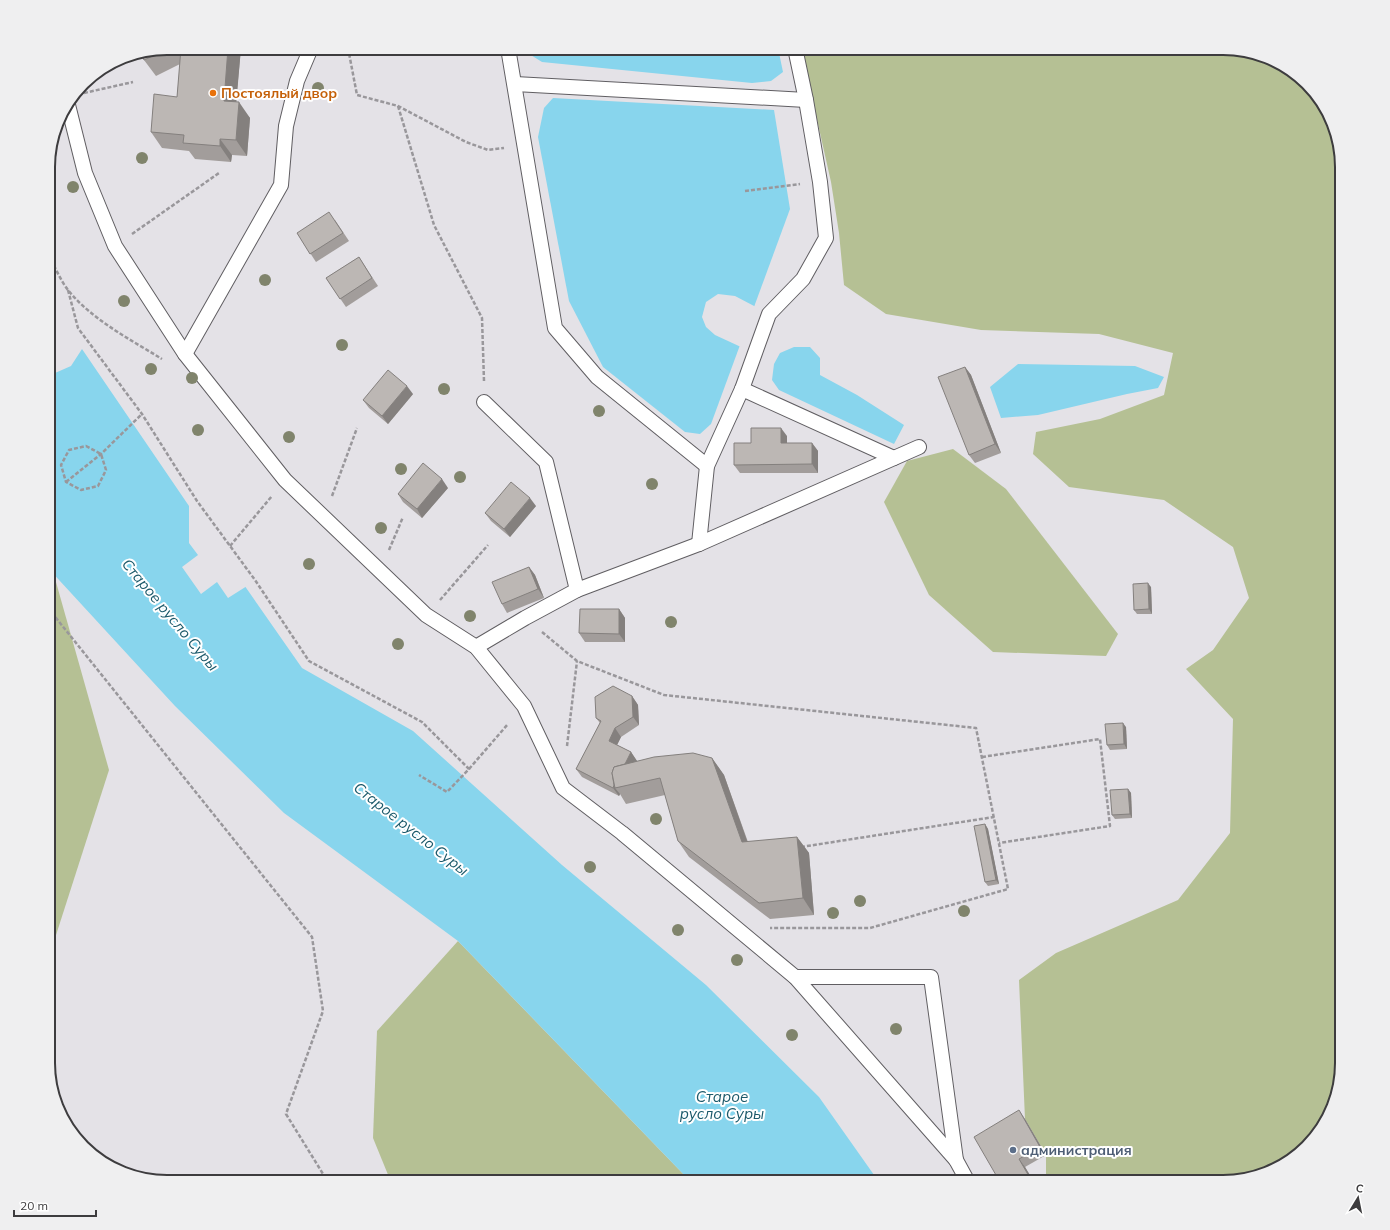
<svg xmlns="http://www.w3.org/2000/svg" width="1390" height="1230" font-family="Mulish,sans-serif">
	<rect width="100%" height="100%" fill="#e4e2e7"/>
	<!-- green -->
	<g fill="#b5c094">
		<polygon points="801,48 1223,48 1269,57 1307,83 1333,121 1342,167 1342,1071 1333,1109 1307,1147 1269,1173 1223,1182 1046,1182 1046,1155 1025,1119 1019,980 1056,953 1178,900 1230,833 1233,719 1186,669 1213,650 1249,598 1233,547 1164,500 1069,487 1033,454 1036,432 1100,419 1164,395 1173,353 1099,334 981,330 886,314 844,285 839,233 831,182"/>
		<polygon points="953,449 1006,489 1118,634 1106,656 993,652 929,595 884,502 907,461"/>
		<polygon points="48,568 54,575 109,770 48,960"/>
		<polygon points="458,941 691,1182 391,1182 373,1138 377,1031"/>
	</g>
	<!-- water -->
	<g fill="#88d5ed">
		<polygon points="526,48 778,48 783,72 771,81 752,83 542,62 526,52"/>
		<polygon points="553,98 774,110 790,209 711,424 700,434 685,432 603,367 569,301 538,137 544,108"/>
		<polygon points="794,347 810,347 820,358 820,375 857,395 904,425 894,444 779,390 772,380 774,364 780,353"/>
		<polygon points="82,349 189,506 302,668 413,731 562,865 706,985 819,1097 879,1182 691,1182 458,941 284,813 175,706 48,568 48,372 55,373 71,366"/>
		<polygon points="1018,364 1135,366 1164,377 1158,388 1127,394 1038,415 1001,418 990,387"/>
	</g>
	<!-- pier -->
	<g fill="#e4e2e7">
		<polygon points="718,294 735,296 756,307 741,347 715,335 706,327 702,317 706,302"/>
		<polygon points="48,310 52,312 72,337 71,346 51,362 48,362"/>
		<polygon points="191,505 247,586 228,598 217,582 201,594 182,567 198,555 189,543 189,506"/>
	</g>
	<g fill="none" stroke-linecap="round" stroke-linejoin="round">
		<defs>
			<g id="service">
				<polyline points="508,48 555,328 597,377 707,466"/>
				<polyline points="515,84 806,100"/>
				<polyline points="68,105 85,173 115,246 185,354 285,480 426,615 476,647 524,706 563,788 622,833 795,977 956,1160 968,1182"/>
				<polyline points="185,354 281,185 286,126 297,81 311,48"/>
				<polyline points="742,389 894,458"/>
				<polyline points="699,544 707,466 742,389 769,314 803,279 826,238 820,182 806,100 795,48"/>
				<polyline points="577,590 699,544 919,447"/>
				<polyline points="476,647 525,618 577,590 546,462 484,402"/>
				<polyline points="795,977 931,977 956,1160"/>
			</g>
		</defs>
		<!-- service casing -->
		<use href="#service" stroke="#605e62" stroke-width="16"/>
		<!-- path -->
		<g stroke="#99979b" stroke-width="2.5" stroke-dasharray="4 2" stroke-linecap="butt">
			<polyline points="348,48 357,95 398,106 466,142 488,150 504,148"/>
			<polyline points="84,93 133,82"/>
			<polyline points="398,106 434,225 482,318 484,381"/>
			<polyline points="745,191 800,184"/>
			<polyline points="48,204 56,148"/>
			<polyline points="132,234 219,173"/>
			<path d="M48 255C55 266 60 280 68 290 91 319 131 340 162 359"/>
			<polyline points="68,290 78,328 142,414 197,501 255,580 309,661 422,722 469,769 447,792 419,775"/>
			<polygon points="86,446 101,454 106,470 98,486 81,490 66,482 61,465 69,450"/>
			<polyline points="66,482 101,454 142,414"/>
			<polyline points="332,496 357,428"/>
			<polyline points="230,546 272,496"/>
			<polyline points="389,550 403,517"/>
			<polyline points="440,600 488,545"/>
			<polyline points="48,608 312,937 323,1011 286,1114 328,1182"/>
			<polyline points="542,632 577,661 664,695 976,728 1008,889 870,928 770,928"/>
			<polyline points="567,746 577,661"/>
			<polyline points="982,757 1100,739 1110,826 999,843"/>
			<polyline points="469,769 508,724"/>
			<polyline points="801,847 994,817"/>
		</g>
		<!-- service -->
		<use href="#service" stroke="#fff" stroke-width="14"/>
	</g>
	<!-- trees -->
	<g fill="#80846c">
		<circle cx="318" cy="88" r="6"/>
		<circle cx="142" cy="158" r="6"/>
		<circle cx="73" cy="187" r="6"/>
		<circle cx="265" cy="280" r="6"/>
		<circle cx="124" cy="301" r="6"/>
		<circle cx="342" cy="345" r="6"/>
		<circle cx="151" cy="369" r="6"/>
		<circle cx="192" cy="378" r="6"/>
		<circle cx="444" cy="389" r="6"/>
		<circle cx="599" cy="411" r="6"/>
		<circle cx="198" cy="430" r="6"/>
		<circle cx="289" cy="437" r="6"/>
		<circle cx="401" cy="469" r="6"/>
		<circle cx="460" cy="477" r="6"/>
		<circle cx="652" cy="484" r="6"/>
		<circle cx="381" cy="528" r="6"/>
		<circle cx="309" cy="564" r="6"/>
		<circle cx="470" cy="616" r="6"/>
		<circle cx="671" cy="622" r="6"/>
		<circle cx="398" cy="644" r="6"/>
		<circle cx="656" cy="819" r="6"/>
		<circle cx="590" cy="867" r="6"/>
		<circle cx="860" cy="901" r="6"/>
		<circle cx="964" cy="911" r="6"/>
		<circle cx="833" cy="913" r="6"/>
		<circle cx="678" cy="930" r="6"/>
		<circle cx="737" cy="960" r="6"/>
		<circle cx="896" cy="1029" r="6"/>
		<circle cx="792" cy="1035" r="6"/>
	</g>
	<!-- wall -->
	<g fill="#a29d9b">
		<polygon points="167,48 241,48 236,102 250,118 247,156 232,155 231,162 195,159 189,151 162,148 151,132 177,97 180,64 156,76 144,60"/>
		<polygon points="335,220 349,241 316,262 297,233"/>
		<polygon points="359,257 378,286 346,307 326,278"/>
		<polygon points="965,367 971,375 1001,453 975,463 969,455"/>
		<polygon points="413,394 388,424 369,408 363,400"/>
		<polygon points="787,436 787,443 812,443 818,451 818,473 740,473 734,465 751,443"/>
		<polygon points="448,488 422,518 403,502 398,494"/>
		<polygon points="536,506 510,537 491,521 485,513"/>
		<polygon points="529,567 535,575 544,598 507,613 502,604"/>
		<polygon points="1151,587 1152,614 1137,614 1134,610"/>
		<polygon points="619,609 625,618 625,642 585,642 579,633"/>
		<polygon points="632,696 638,705 639,725 621,737 617,745 631,752 637,761 712,758 724,775 748,842 797,837 809,853 814,915 770,919 689,857 678,841 665,795 626,804 620,794 619,796 582,777 576,769 600,723 596,718"/>
		<polygon points="1126,727 1127,749 1110,750 1107,745"/>
		<polygon points="1128,789 1131,793 1132,818 1115,819 1112,815"/>
		<polygon points="985,824 988,829 999,884 988,886 985,882"/>
		<polygon points="1025,1119 1046,1155 1025,1167 1034,1182 1000,1182"/>
	</g>
	<!-- shaded-wall -->
	<g fill="#84807e">
		<polygon points="228,48 241,48 235,117 224,101"/>
		<polygon points="239,102 250,118 247,156 236,140"/>
		<polygon points="220,139 232,155 231,162 220,146"/>
		<polygon points="965,367 971,375 1001,453 995,444"/>
		<polygon points="407,386 413,394 388,424 382,416"/>
		<polygon points="781,428 787,436 787,451 781,443"/>
		<polygon points="812,443 818,451 818,473 812,464"/>
		<polygon points="442,479 448,488 422,518 417,509"/>
		<polygon points="530,498 536,506 510,537 504,529"/>
		<polygon points="529,567 535,575 544,598 538,589"/>
		<polygon points="1148,583 1151,587 1152,614 1149,609"/>
		<polygon points="619,609 625,618 625,642 619,634"/>
		<polygon points="632,696 638,705 639,725 633,717"/>
		<polygon points="1123,723 1126,727 1127,749 1124,744"/>
		<polygon points="615,728 621,737 615,749 609,741"/>
		<polygon points="631,752 637,761 624,786 615,788 620,794 619,796 613,788"/>
		<polygon points="712,758 724,775 753,858 742,842"/>
		<polygon points="1128,789 1131,793 1132,818 1130,814"/>
		<polygon points="985,824 988,829 999,884 996,880"/>
		<polygon points="797,837 809,853 814,915 803,898"/>
		<polygon points="1019,1110 1025,1119 1046,1155 1040,1147"/>
		<polygon points="1019,1159 1025,1167 1034,1182 1030,1178"/>
	</g>
	<!-- building -->
	<g fill="#bcb7b4" stroke="#84807e">
		<polygon points="167,48 169,48 144,60 141,53"/>
		<polygon points="181,48 228,48 224,101 239,102 236,140 220,139 220,146 183,143 184,135 151,132 154,94 177,97"/>
		<polygon points="329,212 343,233 310,254 297,233"/>
		<polygon points="359,257 372,278 340,299 326,278"/>
		<polygon points="965,367 995,444 969,455 938,377"/>
		<polygon points="388,370 407,386 382,416 363,400"/>
		<polygon points="751,428 781,428 781,443 812,443 812,464 734,465 734,443 751,443"/>
		<polygon points="423,463 442,479 417,509 398,494"/>
		<polygon points="511,482 530,498 504,529 485,513"/>
		<polygon points="529,567 538,589 502,604 492,582"/>
		<polygon points="1148,583 1149,609 1134,610 1133,584"/>
		<polygon points="580,609 619,609 619,634 579,633"/>
		<polygon points="613,686 632,696 633,717 615,728 609,741 631,752 625,764 614,767 612,773 614,785 613,788 576,769 601,721 596,718 595,697"/>
		<polygon points="1123,723 1124,744 1107,745 1105,724"/>
		<polygon points="693,753 712,758 742,842 797,837 803,898 759,903 678,841 660,778 615,788 612,773 614,767 654,757"/>
		<polygon points="1128,789 1130,814 1112,815 1110,790"/>
		<polygon points="985,824 996,880 985,882 974,826"/>
		<polygon points="1019,1110 1040,1147 1019,1159 1030,1178 1023,1182 1000,1182 974,1137"/>
	</g>
	<!-- markers -->
	<circle fill="#e8710a" stroke="#fff" stroke-width="1.5" cx="213" cy="93" r="4"/>
	<circle fill="#5c6f8a" stroke="#fff" stroke-width="1.5" cx="1013" cy="1150" r="4"/>
	<g text-anchor="middle" stroke-width="4" stroke-linejoin="round" paint-order="stroke">
		<!-- food labels -->
		<g font-size="14" font-weight="bold" fill="#c56008" stroke="#fff" text-anchor="start">
			<text x="221" y="98">Постоялый двор</text>
		</g>
		<!-- service labels -->
		<g font-size="14" font-weight="bold" fill="#4e5e75" stroke="#fff" text-anchor="start">
			<text x="1021" y="1155">администрация</text>
		</g>
		<!-- water labels -->
		<g font-size="15" font-style="italic" fill="#1c5a6b" stroke="#fff">
			<text transform="translate(170 615) rotate(50)" y="5">Старое русло Суры</text>
			<text transform="translate(411 829) rotate(38)" y="5">Старое русло Суры</text>
			<text x="722" y="1102">Старое<tspan x="722" dy="17">русло Суры</tspan></text>
		</g>
	</g>
	<!-- crop -->
	<path d="M0 0H1390V1230H0ZM167 55H1223A112 112 0 0 1 1335 167V1063A112 112 0 0 1 1223 1175H167A112 112 0 0 1 55 1063V167A112 112 0 0 1 167 55Z" fill="#efeff0" fill-rule="evenodd"/>
	<path fill="none" stroke="#3d3c3e" stroke-width="2" d="M167 55H1223A112 112 0 0 1 1335 167V1063A112 112 0 0 1 1223 1175H167A112 112 0 0 1 55 1063V167A112 112 0 0 1 167 55Z"/>
	<!-- north arrow -->
	<g transform="translate(1358 1198) rotate(10)" stroke="#ffffff" stroke-width="3" paint-order="stroke">
	<path d="M0-3L7 15L0 10L-7 15Z" fill="#3d3c3e"/>
	<text y="-6" font-size="11" font-weight="bold" text-anchor="middle" fill="#3d3c3e">С</text>
	</g>
	<!-- scale -->
	<path d="M14 1210v6h82v-6" fill="none" stroke="#3d3c3e" stroke-width="2"/>
	<text x="20" y="1210" font-size="12" fill="#3d3c3e" stroke="#ffffff" stroke-width="3" paint-order="stroke">20 m</text>
</svg>
